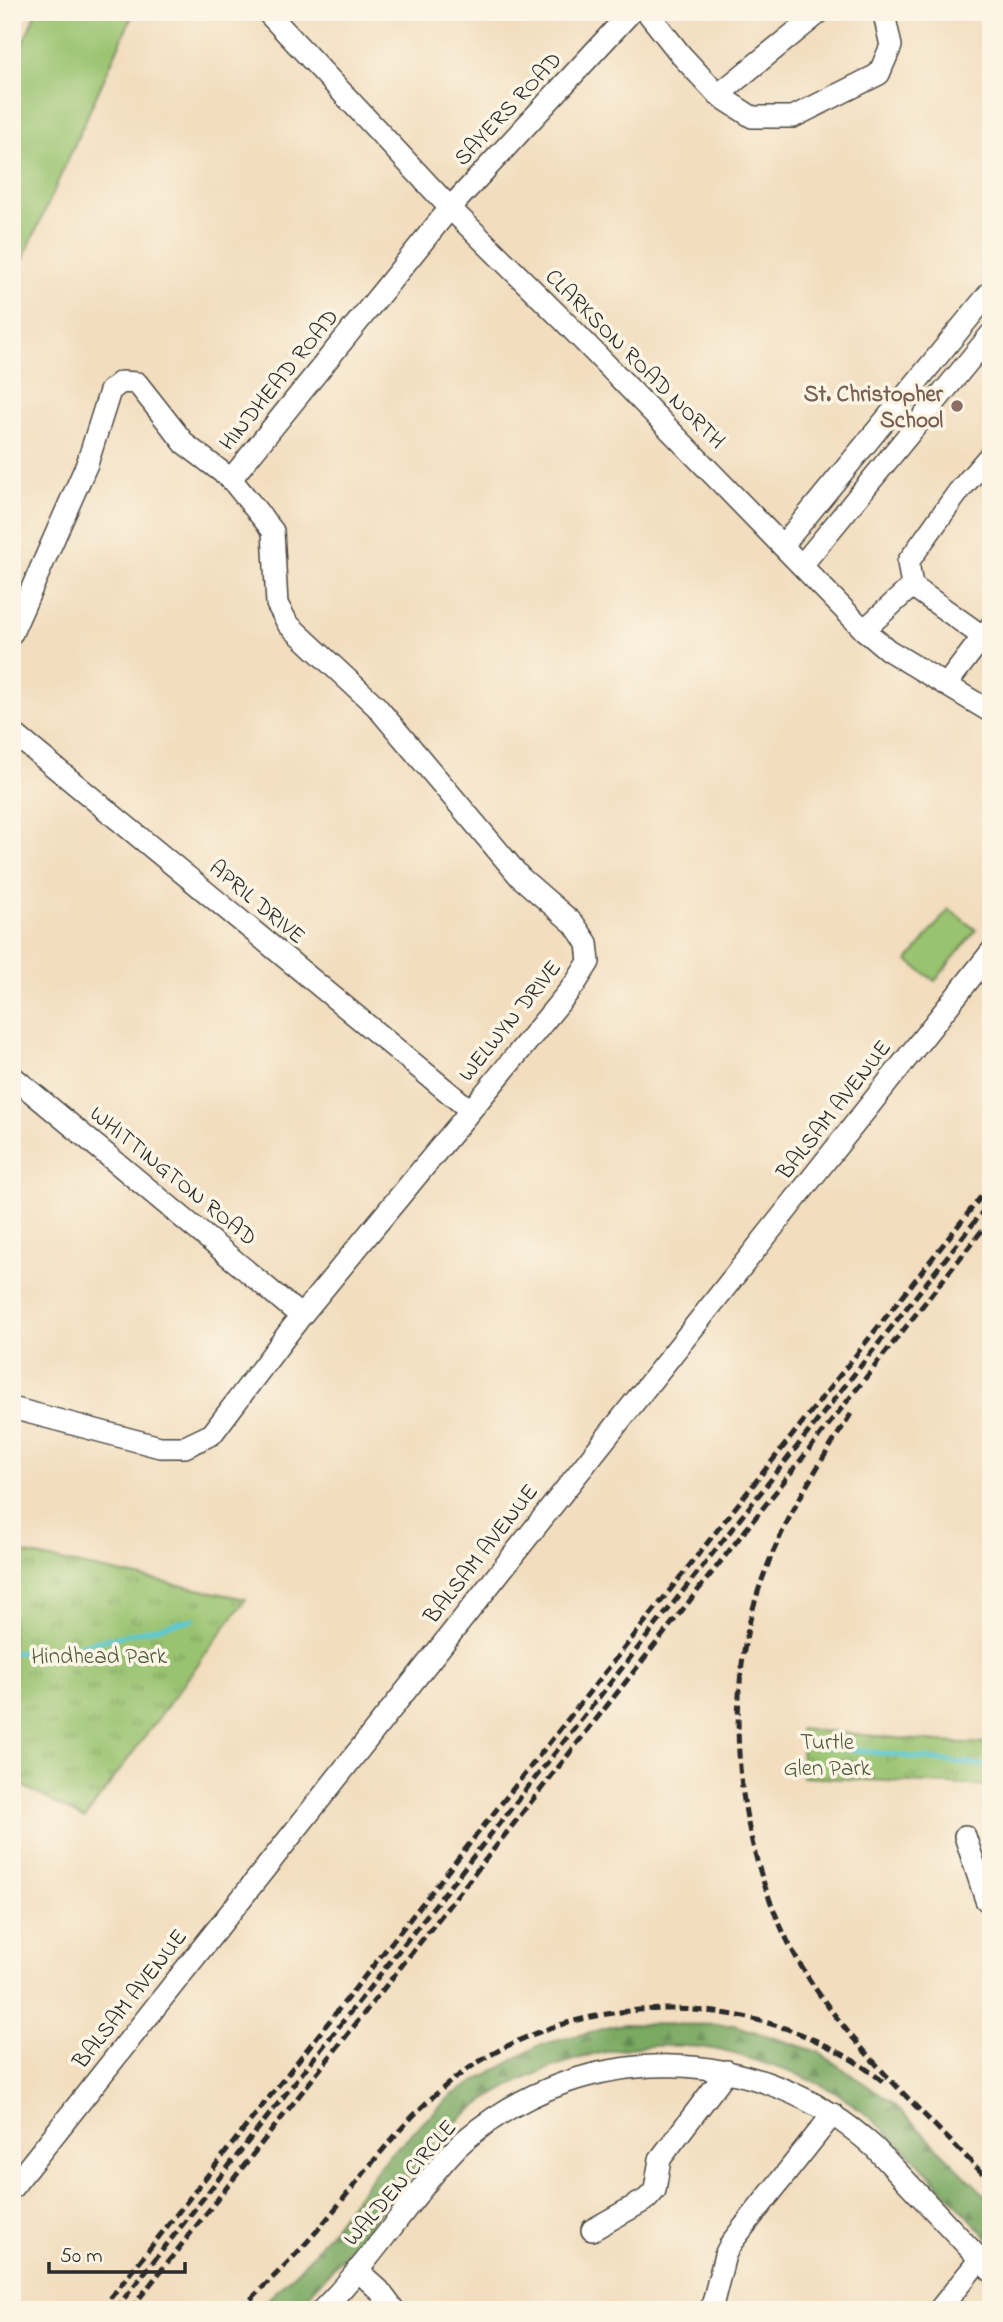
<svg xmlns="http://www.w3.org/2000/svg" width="1003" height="2322" font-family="'Indie Flower',sans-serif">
	<defs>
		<pattern id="forest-firs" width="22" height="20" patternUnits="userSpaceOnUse" patternTransform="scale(1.75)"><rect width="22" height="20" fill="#7aa962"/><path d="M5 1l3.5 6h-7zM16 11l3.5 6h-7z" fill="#648a51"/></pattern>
		<pattern id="park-tufts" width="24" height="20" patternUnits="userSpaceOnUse" patternTransform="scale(1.75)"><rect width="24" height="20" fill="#99c36f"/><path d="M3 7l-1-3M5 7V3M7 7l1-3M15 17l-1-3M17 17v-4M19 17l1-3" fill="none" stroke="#7d9f5b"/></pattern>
	</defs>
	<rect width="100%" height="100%" fill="#fcf5e5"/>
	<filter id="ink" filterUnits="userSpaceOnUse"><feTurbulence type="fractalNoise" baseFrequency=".0143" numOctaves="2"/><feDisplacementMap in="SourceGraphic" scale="14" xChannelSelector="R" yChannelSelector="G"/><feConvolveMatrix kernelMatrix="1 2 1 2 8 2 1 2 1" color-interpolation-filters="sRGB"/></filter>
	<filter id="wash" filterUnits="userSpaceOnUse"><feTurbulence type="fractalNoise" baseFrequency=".00686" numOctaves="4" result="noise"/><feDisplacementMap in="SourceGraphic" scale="28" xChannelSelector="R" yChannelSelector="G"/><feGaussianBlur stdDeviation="1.57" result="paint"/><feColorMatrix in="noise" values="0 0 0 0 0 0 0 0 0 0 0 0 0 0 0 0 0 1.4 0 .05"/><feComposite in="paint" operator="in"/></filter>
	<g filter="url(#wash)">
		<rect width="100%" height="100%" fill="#f2ddbe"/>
		<!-- green -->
		<g fill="#99c36f" stroke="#62774d" stroke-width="2">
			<polygon points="36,12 134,12 12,284 12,70"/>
			<polygon points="949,909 976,930 935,981 908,961"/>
		</g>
		<!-- forest -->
		<path fill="url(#forest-firs)" stroke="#526a46" stroke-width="2" d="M622 2024 734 2025 818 2052 894 2104 991 2201V2241C943 2191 898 2133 839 2095 819 2082 798 2075 776 2067 750 2059 726 2050 699 2047 610 2038 511 2071 445 2132 431 2145 420 2162 408 2177 370 2221 335 2269 295 2310H257L309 2259 387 2157 452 2095 540 2045Z"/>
		<!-- park -->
		<g fill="url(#park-tufts)" stroke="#62774d" stroke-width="2">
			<polygon points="12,1551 246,1599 84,1819 12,1780"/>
			<polygon points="800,1729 939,1742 991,1744 991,1786 803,1777"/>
		</g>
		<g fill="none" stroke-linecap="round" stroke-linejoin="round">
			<!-- stream -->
			<g stroke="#5bc8d1" stroke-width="5">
				<polyline points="12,1653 65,1649 194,1619"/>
				<polyline points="805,1744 978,1765 991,1764"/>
			</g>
		</g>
	</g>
	<g filter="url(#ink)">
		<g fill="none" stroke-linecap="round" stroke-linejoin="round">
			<defs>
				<g id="minor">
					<polyline points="267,12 450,208 564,321 864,630 888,650 991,712"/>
					<polyline points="647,12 681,55 718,95 752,117 793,117 879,74 891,46 884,14 881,12"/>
					<polyline points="718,95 820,12"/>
					<polyline points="231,479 450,208 631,12"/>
					<polyline points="783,545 991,291"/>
					<polyline points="802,565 991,334"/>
					<polyline points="912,586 982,636"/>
					<polyline points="864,630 912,586 908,562 959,491 991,454"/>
					<polyline points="12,633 87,464 110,391 121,382 137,383 185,444 231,479 273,531 277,604 288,624 376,706 520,877 574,924 587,943 589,962 575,984 301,1316 212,1434 185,1447 160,1447 12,1408"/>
					<polyline points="946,685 991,626"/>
					<polyline points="12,732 470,1110"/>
					<polyline points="12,1076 301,1316"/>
					<polyline points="965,1836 986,1900 991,1904"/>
					<polyline points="12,2188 991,952"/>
					<polyline points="592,2230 647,2199 655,2190 660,2159 727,2071"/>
					<polyline points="357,2270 379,2290 394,2310"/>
					<path d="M322 2310C357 2275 386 2234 417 2195 432 2176 447 2155 466 2139 586 2038 760 2042 875 2148L991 2271"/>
					<polyline points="711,2310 725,2255 731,2243 833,2114"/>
					<polyline points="939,2310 980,2259"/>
				</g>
			</defs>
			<!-- minor casing -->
			<use href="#minor" stroke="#494641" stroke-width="24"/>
			<!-- minor -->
			<use href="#minor" stroke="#fff" stroke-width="21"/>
			<!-- rail -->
			<g stroke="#2b2b2b" stroke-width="5" stroke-dasharray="10 5" stroke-linecap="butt">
				<path d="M851 1414C818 1465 787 1515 765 1572 715 1701 737 1871 813 1985 862 2058 930 2119 991 2182"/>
				<polyline points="101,2310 991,1184"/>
				<polyline points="115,2310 991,1201"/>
				<polyline points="130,2310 991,1219"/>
				<path d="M240 2310C268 2282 296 2256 321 2226 359 2181 392 2133 436 2094 558 1985 759 1980 886 2084"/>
			</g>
		</g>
	</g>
	<!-- markers -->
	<circle fill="#8d6e63" stroke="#fcf5e5" stroke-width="2.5" cx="957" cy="406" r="7"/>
	<g text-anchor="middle" stroke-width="7" stroke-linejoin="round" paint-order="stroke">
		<!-- street labels -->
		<g font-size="23" fill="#2b2b2b" stroke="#fcf5e5">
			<text transform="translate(507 108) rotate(-47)" y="8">SAYERS ROAD</text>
			<text transform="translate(636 358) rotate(45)" y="8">CLARKSON ROAD NORTH</text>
			<text transform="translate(278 379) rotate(-51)" y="8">HINDHEAD ROAD</text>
			<text transform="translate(258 901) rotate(40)" y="8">APRIL DRIVE</text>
			<text transform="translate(509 1020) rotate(-51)" y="8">WELWYN DRIVE</text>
			<text transform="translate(833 1109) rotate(-52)" y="8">BALSAM AVENUE</text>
			<text transform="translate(174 1175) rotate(39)" y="8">WHITTINGTON ROAD</text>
			<text transform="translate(480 1553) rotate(-52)" y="8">BALSAM AVENUE</text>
			<text transform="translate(129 1998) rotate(-52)" y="8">BALSAM AVENUE</text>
			<text transform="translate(399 2182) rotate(-49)" y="8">WALDEN CIRCLE</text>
		</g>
		<!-- education labels -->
		<g font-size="23" font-weight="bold" fill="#785e54" stroke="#fcf5e5" text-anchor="end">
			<text x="943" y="401">St. Christopher<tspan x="943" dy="26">School</tspan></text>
		</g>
		<!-- park labels -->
		<g font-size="23" fill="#4c593f" stroke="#fcf5e5">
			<text x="99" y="1663">Hindhead Park</text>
			<text x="827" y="1749">Turtle<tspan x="827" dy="26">Glen Park</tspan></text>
		</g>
	</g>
	<!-- margin -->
	<rect width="1003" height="2322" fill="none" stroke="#fcf5e5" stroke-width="42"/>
	<!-- scale -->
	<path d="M49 2262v10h136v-10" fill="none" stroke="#2b2b2b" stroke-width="3.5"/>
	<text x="60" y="2262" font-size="21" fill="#2b2b2b" stroke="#fcf5e5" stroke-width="5" paint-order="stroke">50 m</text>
</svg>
